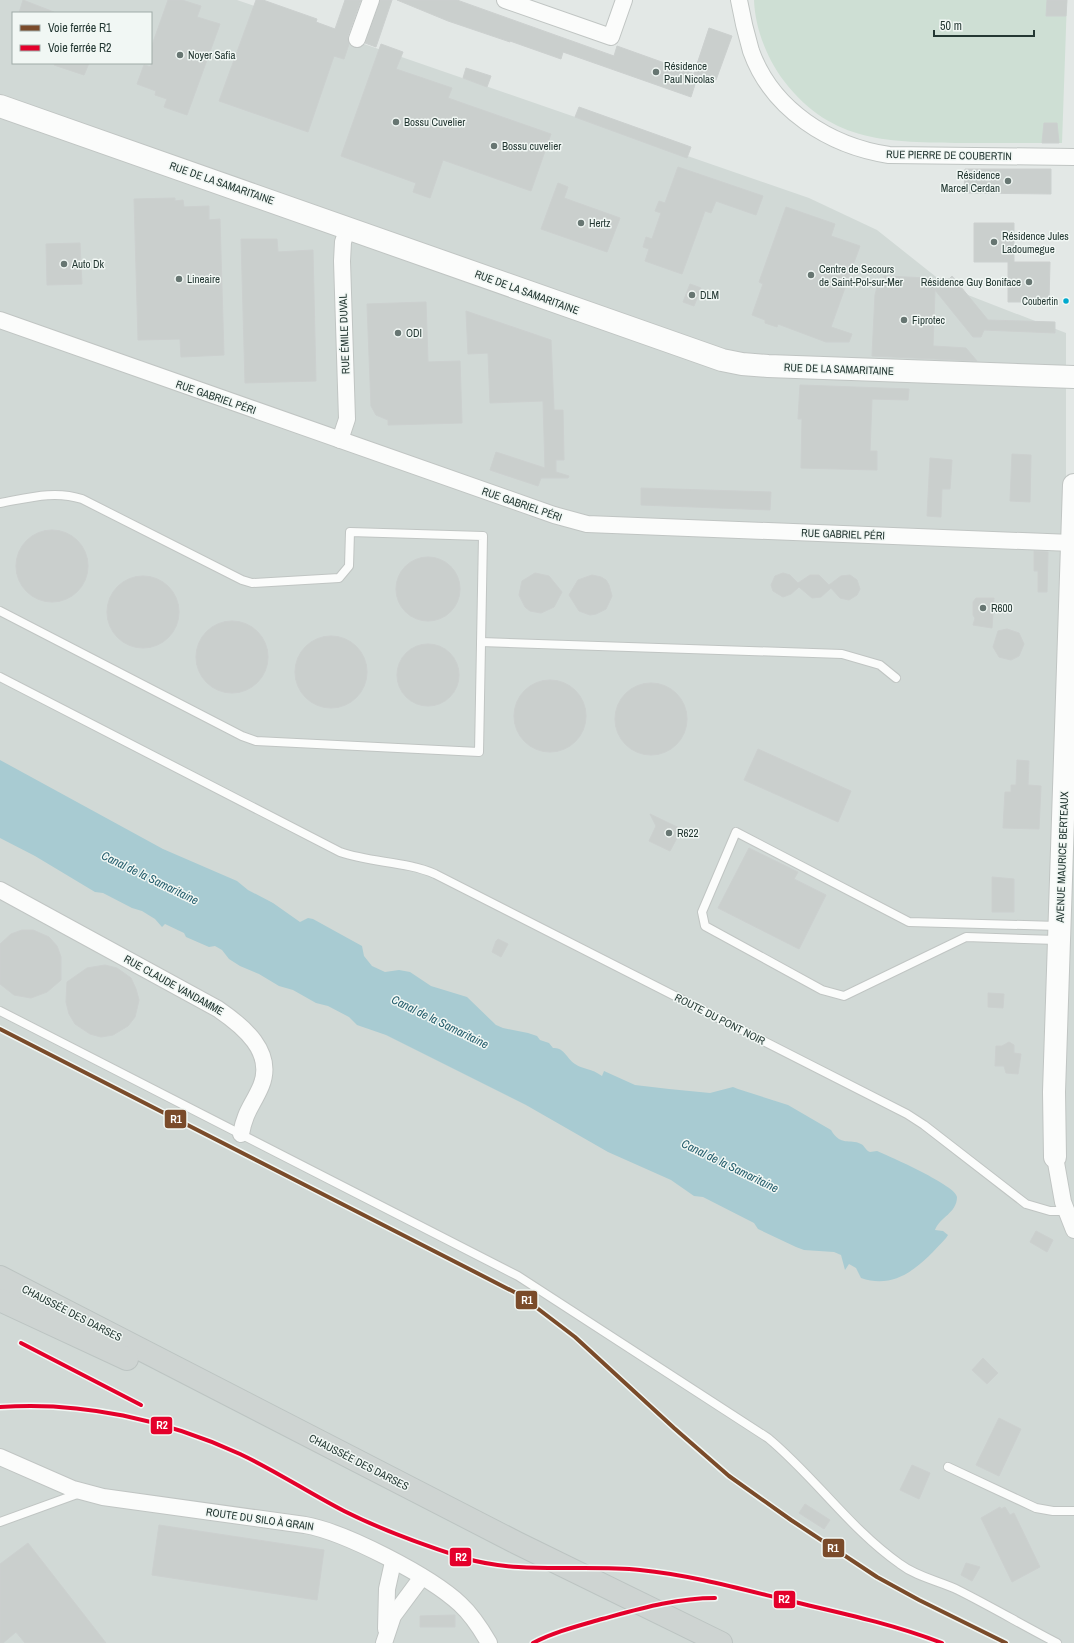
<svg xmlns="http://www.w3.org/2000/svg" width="1074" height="1643" font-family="'Archivo Narrow',sans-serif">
	<rect width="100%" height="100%" fill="#e3e8e6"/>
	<!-- built -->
	<path fill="#d1d9d6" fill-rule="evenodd" d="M0 0H237L809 198 877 230 950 288 1066 333V508L1074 509V1643H0ZM13 13H151V63H13Z"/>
	<!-- green -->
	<path fill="#cedfd4" d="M754 0H1067L1062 143C1028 143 995 143 962 143 891 142 832 144 784 81 767 59 755 28 754 0Z"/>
	<!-- water -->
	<path fill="#a8cbd2" d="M0 760 163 849 237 881 248 890 273 903 300 922 308 918 313 919 362 946 364 956 372 966 385 972 399 970 410 972 431 986 467 997 496 1025 503 1028 528 1033 537 1036 540 1040 549 1043 553 1048C564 1047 567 1059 575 1064 584 1070 591 1068 602 1076L604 1071 635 1085 669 1089 710 1093 733 1087 738 1089 788 1105 831 1130C841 1147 849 1138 861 1144 865 1146 865 1150 870 1152L877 1151C889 1156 957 1186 957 1197 957 1213 940 1217 935 1230L943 1231 948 1235 946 1238C923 1263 898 1291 861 1278L856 1268 849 1264 845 1270 841 1255 834 1252 804 1250 796 1247 758 1229 754 1223 703 1197 694 1196 671 1180 608 1152 526 1105 386 1035 357 1025 349 1017 328 1006 316 1003 293 990 279 986 259 974 240 966 229 959 222 950 215 946 209 947 186 937 184 933 165 924 162 927 155 919 142 911 132 908 103 893 95 892 35 856 0 838Z"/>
	<!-- building -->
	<g fill="#cacfcd" stroke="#ccd0cf">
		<polygon points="23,0 54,12 54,13 19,13"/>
		<polygon points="168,0 182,0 201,6 197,17 220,24 187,115 164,107 167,99 155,95 156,91 137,84 144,65 151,67 151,48"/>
		<polygon points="256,0 263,0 317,19 316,22 335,29 345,0 361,0 348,36 349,44 344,59 334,56 308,132 219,101"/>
		<polygon points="380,0 392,0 376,47 365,43"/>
		<polygon points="397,0 457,0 614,56 617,46 698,75 691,97 563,52 561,59 510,41 510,42 448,21"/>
		<polygon points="1047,0 1067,0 1066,16 1046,16"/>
		<polygon points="709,28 732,36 716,80 694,73"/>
		<polygon points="381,44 403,52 396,69 452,88 448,98 551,134 531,191 443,160 430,198 413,192 416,183 341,156"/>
		<polygon points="55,63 89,63 84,75 54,65"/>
		<polygon points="466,68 491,76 487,87 463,78"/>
		<polygon points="579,107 691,147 687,158 575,117"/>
		<polygon points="1044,123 1057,123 1059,143 1042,143"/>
		<polygon points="678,167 763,196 756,215 716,201 711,213 705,211 682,274 645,261 649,249 643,247 646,237 652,239 661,213 655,211 659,201 665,203"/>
		<polygon points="965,169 1051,169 1051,194 964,193"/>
		<polygon points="558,183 568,187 564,198 620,218 607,252 541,229"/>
		<polygon points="175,198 175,201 183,200 184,207 209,206 209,220 220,219 224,355 181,357 180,339 138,340 134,199"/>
		<polygon points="786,207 835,224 831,236 860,246 831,327 852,334 849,342 826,342 778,324 777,327 765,323 765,320 752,315 763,284 759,282"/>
		<polygon points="974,223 1014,223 1014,262 1050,262 1049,302 1008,302 1008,262 974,262"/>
		<polygon points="241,239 277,239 278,252 313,250 316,381 245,383"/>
		<polygon points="80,243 82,284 47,285 46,244"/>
		<polygon points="884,276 949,279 952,276 988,320 1055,322 1055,333 984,330 981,337 973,337 935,290 933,346 966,348 977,361 872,356 875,295 878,283 884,283"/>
		<polygon points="690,284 701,288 694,306 683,302"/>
		<polygon points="426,302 428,362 460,361 462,423 388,425 388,420 376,415 371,406 367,304"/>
		<polygon points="466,311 551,340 554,410 563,410 564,460 556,460 556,472 569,476 568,478 541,478 538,486 490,470 496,452 545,468 543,401 490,403 488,353 468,354"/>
		<polygon points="800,385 909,389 908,400 872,399 870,451 877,451 877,470 801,468 802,419 798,419"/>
		<polygon points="1012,454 1031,455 1030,502 1010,501"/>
		<polygon points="930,458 952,460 950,489 942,489 941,517 927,516"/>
		<polygon points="641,488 771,492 770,510 641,505"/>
		<circle cx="52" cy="566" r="36"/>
		<polygon points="1034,551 1048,552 1047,592 1038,592 1038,571 1034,571"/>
		<circle cx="428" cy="589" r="32"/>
		<polygon points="535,573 549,576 562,592 554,607 541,613 530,611 525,607 519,595 522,581"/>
		<polygon points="783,573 790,575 798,583 810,575 819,575 829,585 841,576 850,575 857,580 860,589 857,595 849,600 840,598 831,588 821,597 812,598 799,587 791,594 783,597 773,591 771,585 775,576"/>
		<polygon points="592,575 601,577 606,580 609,585 612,596 606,609 596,614 590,615 579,611 569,595 578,580"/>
		<circle cx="143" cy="612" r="36"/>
		<polygon points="976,598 994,598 992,628 973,625 975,618 973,615 973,602"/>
		<circle cx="232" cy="657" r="36"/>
		<polygon points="1007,629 1019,633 1024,644 1019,656 1011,660 999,657 993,647 998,631"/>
		<circle cx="331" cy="672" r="36"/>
		<circle cx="428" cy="675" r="31"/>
		<circle cx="550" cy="716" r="36"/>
		<circle cx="651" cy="719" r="36"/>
		<polygon points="758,749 851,791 838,822 744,780"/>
		<polygon points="1017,760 1029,761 1028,785 1041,786 1039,829 1003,828 1005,792 1011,792 1011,785 1016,785"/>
		<polygon points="650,814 675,826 691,833 678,836 670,851 649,841 656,826"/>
		<polygon points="749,848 798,872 794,879 826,895 799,949 718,908"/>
		<polygon points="992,877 1014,879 1014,912 992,912"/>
		<polygon points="22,930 33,930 49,937 57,946 61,957 61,980 47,992 31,998 14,995 0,984 0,944 11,934"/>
		<polygon points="498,939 508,944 501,957 492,952 496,941"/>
		<polygon points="105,965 117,968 131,978 136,989 139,1000 135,1017 128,1026 113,1035 101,1037 90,1034 75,1024 69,1014 66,1002 67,982 87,968"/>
		<polygon points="988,993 1004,994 1003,1008 988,1007"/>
		<polygon points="1009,1042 1014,1045 1014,1053 1021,1054 1018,1074 1006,1073 1004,1066 995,1066 996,1046 1002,1046"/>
		<polygon points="1036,1231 1053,1240 1047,1252 1030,1242"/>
		<polygon points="983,1358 998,1373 987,1384 972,1370"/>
		<polygon points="999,1418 1021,1429 999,1476 976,1465"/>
		<polygon points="912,1465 930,1473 919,1499 900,1490"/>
		<polygon points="805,1504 830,1520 824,1529 799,1513"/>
		<polygon points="1000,1507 1001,1509 1005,1507 1010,1515 1014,1513 1040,1567 1012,1582 981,1518"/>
		<polygon points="159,1525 324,1550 317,1600 152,1575"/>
		<polygon points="28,1543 106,1643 25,1643 16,1632 3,1643 0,1643 0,1564"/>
		<polygon points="966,1563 980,1567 972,1581 961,1575"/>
		<polygon points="455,1615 455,1627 420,1627 420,1616"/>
	</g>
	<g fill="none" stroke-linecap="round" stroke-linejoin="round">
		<defs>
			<g id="lane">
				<path d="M0 503C28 498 54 490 82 499L242 580 252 583 339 578 349 566 350 532 483 536 479 752 256 741 242 736 0 611"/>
				<polyline points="481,642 842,654 880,665 896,678"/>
				<path d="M0 677 340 852C371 863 405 861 435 874L907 1114 924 1125 1026 1204 1050 1211H1066"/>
				<polyline points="1057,940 966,937 844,996 822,990 705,926 702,912 736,832 909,922 1058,926"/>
				<path d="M0 1011 518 1276 768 1438C815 1477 850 1529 900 1564 917 1577 939 1581 958 1590 992 1607 1024 1626 1057 1643"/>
				<polyline points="948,1467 1036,1508 1053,1511 1074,1511"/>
				<polyline points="0,1522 80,1493"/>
			</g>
			<g id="street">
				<polyline points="505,0 611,37 624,0"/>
				<path d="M739 0C742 17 746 34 751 51 772 110 830 146 889 155L1074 157"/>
				<polyline points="357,39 371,0"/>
				<polyline points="0,320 554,515 587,524 1072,543"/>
				<polyline points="340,440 347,419 342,261 343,242 348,227"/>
				<path d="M0 890 218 1009C243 1026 275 1052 261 1086 253 1105 245 1111 241 1134"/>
				<polyline points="1055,1157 1063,1202 1074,1230"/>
				<path d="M0 1457 73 1489 103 1497 305 1525C345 1532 430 1576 460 1604 472 1615 481 1629 489 1643"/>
				<polyline points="386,1629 387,1589 393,1562"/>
				<polyline points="384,1643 393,1616 422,1577"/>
			</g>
			<g id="secondary">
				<polyline points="0,106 722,360 742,364 768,366 1074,377"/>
				<polyline points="1055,1157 1054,1092 1074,485"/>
			</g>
			<g id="primary">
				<polyline points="0,1277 517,1543 721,1643"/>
				<polyline points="0,1300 127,1359"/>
			</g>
		</defs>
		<!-- lane casing -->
		<use href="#lane" stroke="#c0c5c3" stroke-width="10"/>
		<!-- street casing -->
		<use href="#street" stroke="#c0c5c3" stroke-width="18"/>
		<!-- secondary casing -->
		<use href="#secondary" stroke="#c0c5c3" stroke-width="24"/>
		<!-- primary casing -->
		<use href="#primary" stroke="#bcc4c2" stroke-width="24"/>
		<!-- lane -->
		<use href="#lane" stroke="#fbfcfb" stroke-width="8"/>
		<!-- street -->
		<use href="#street" stroke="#fbfcfb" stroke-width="16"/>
		<!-- secondary -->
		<use href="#secondary" stroke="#fbfcfb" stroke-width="22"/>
		<!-- primary -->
		<use href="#primary" stroke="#ced4d2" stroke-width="22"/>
		<defs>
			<polyline id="rail-1" points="0,1029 520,1295 575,1337 674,1428 729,1476 791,1520 877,1577 919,1600 1006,1643"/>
			<g id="rail-2">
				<polyline points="21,1343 141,1405"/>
				<path d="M0 1407C82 1401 166 1420 240 1454 276 1471 309 1493 344 1511 382 1530 423 1545 464 1558 522 1575 581 1564 640 1570 691 1575 741 1589 790 1601 841 1613 893 1624 942 1643"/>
				<path d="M533 1643C554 1632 578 1626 602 1619 639 1609 676 1598 715 1598"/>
			</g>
		</defs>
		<!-- rail-1 casing -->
		<use href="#rail-1" stroke="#f1f7f4" stroke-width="7"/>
		<!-- rail-2 casing -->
		<use href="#rail-2" stroke="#f1f7f4" stroke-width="7"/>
		<!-- rail-1 -->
		<use href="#rail-1" stroke="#7a4b2a" stroke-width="4"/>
		<!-- rail-2 -->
		<use href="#rail-2" stroke="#e4002b" stroke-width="4"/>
	</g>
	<!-- markers -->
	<g fill="#677672" stroke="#f1f7f4" stroke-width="1.5">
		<circle cx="180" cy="55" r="4"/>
		<circle cx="656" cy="72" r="4"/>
		<circle cx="396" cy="122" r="4"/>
		<circle cx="494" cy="146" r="4"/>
		<circle cx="1008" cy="181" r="4"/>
		<circle cx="581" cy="223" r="4"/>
		<circle cx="994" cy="242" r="4"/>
		<circle cx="64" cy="264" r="4"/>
		<circle cx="811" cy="275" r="4"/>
		<circle cx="179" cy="279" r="4"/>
		<circle cx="1029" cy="282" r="4"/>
		<circle cx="692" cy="295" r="4"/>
		<circle cx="904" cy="320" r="4"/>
		<circle cx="398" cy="333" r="4"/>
		<circle cx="983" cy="608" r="4"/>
		<circle cx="669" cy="833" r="4"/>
	</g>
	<circle fill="#00a9ce" stroke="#f1f7f4" stroke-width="1.5" cx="1066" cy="301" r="3.5"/>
	<g text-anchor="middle" stroke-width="3" stroke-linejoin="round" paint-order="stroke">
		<!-- bus labels -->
		<g font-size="10" fill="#243833" stroke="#f1f7f4" text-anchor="end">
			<text x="1058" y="305">Coubertin</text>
		</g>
		<!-- poi labels -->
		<g font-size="11" fill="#243833" stroke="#f1f7f4" text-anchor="start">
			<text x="188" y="59">Noyer Safia</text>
			<text x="664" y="70">Résidence<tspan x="664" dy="13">Paul Nicolas</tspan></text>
			<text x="404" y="126">Bossu Cuvelier</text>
			<text x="502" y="150">Bossu cuvelier</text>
			<text x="1000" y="179" text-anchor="end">Résidence<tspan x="1000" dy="13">Marcel Cerdan</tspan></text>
			<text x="589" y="227">Hertz</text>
			<text x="1002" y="240">Résidence Jules<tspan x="1002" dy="13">Ladoumegue</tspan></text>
			<text x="72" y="268">Auto Dk</text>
			<text x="819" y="273">Centre de Secours<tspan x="819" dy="13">de Saint-Pol-sur-Mer</tspan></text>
			<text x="187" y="283">Lineaire</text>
			<text x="1021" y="286" text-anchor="end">Résidence Guy Boniface</text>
			<text x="700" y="299">DLM</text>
			<text x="912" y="324">Fiprotec</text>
			<text x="406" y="337">ODI</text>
			<text x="991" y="612">R600</text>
			<text x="677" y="837">R622</text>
		</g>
		<!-- street labels -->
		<g font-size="11" fill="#243833" stroke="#f1f7f4">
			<text transform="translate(949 155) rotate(1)" y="4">RUE PIERRE DE COUBERTIN</text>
			<text transform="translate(222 183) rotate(19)" y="4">RUE DE LA SAMARITAINE</text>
			<text transform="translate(527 292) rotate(20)" y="4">RUE DE LA SAMARITAINE</text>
			<text transform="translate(344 334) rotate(-92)" y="4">RUE ÉMILE DUVAL</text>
			<text transform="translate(839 369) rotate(2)" y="4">RUE DE LA SAMARITAINE</text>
			<text transform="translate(216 397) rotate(19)" y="4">RUE GABRIEL PÉRI</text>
			<text transform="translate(522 504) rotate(19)" y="4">RUE GABRIEL PÉRI</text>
			<text transform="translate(843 534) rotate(2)" y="4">RUE GABRIEL PÉRI</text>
			<text transform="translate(1062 857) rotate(-88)" y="4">AVENUE MAURICE BERTEAUX</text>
			<text transform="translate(174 985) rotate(29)" y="4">RUE CLAUDE VANDAMME</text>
			<text transform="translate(720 1019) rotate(27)" y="4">ROUTE DU PONT NOIR</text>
			<text transform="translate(72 1313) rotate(27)" y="4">CHAUSSÉE DES DARSES</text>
			<text transform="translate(359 1462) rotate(27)" y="4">CHAUSSÉE DES DARSES</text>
			<text transform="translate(260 1519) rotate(8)" y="4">ROUTE DU SILO À GRAIN</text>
		</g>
		<!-- water labels -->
		<g font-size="12" font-style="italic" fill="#255e6d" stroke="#f1f7f4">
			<text transform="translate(150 878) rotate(26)" y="4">Canal de la Samaritaine</text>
			<text transform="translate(440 1022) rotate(26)" y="4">Canal de la Samaritaine</text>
			<text transform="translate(730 1166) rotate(26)" y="4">Canal de la Samaritaine</text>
		</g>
	</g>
	<g stroke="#f1f7f4" stroke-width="1.5">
		<rect x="164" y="1109" width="23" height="20" rx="4" fill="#7a4b2a"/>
		<rect x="515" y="1290" width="23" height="20" rx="4" fill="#7a4b2a"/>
		<rect x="150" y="1416" width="23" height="19" rx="4" fill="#e4002b"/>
		<rect x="822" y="1538" width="23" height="20" rx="4" fill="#7a4b2a"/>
		<rect x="449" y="1547" width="23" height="20" rx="4" fill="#e4002b"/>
		<rect x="773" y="1590" width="23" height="19" rx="4" fill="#e4002b"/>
	</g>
	<g font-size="11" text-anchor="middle" font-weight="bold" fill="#fff">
		<text x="176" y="1123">R1</text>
		<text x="527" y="1304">R1</text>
		<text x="162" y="1429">R2</text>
		<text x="833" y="1552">R1</text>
		<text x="461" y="1561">R2</text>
		<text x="784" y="1603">R2</text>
	</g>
	<!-- legend -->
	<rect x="12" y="12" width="140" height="52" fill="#f1f7f4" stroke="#9faba7"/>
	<rect x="20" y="25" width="20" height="6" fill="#7a4b2a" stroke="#9faba7"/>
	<text x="48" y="32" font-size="12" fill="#243833">Voie ferrée R1</text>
	<rect x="20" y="45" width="20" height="6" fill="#e4002b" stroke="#9faba7"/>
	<text x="48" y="52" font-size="12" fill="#243833">Voie ferrée R2</text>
	<!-- scale -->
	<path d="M934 30v6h100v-6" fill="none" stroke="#243833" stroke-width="2"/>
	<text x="940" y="30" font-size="12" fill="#243833" stroke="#f1f7f4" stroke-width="3" paint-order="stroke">50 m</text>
</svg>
